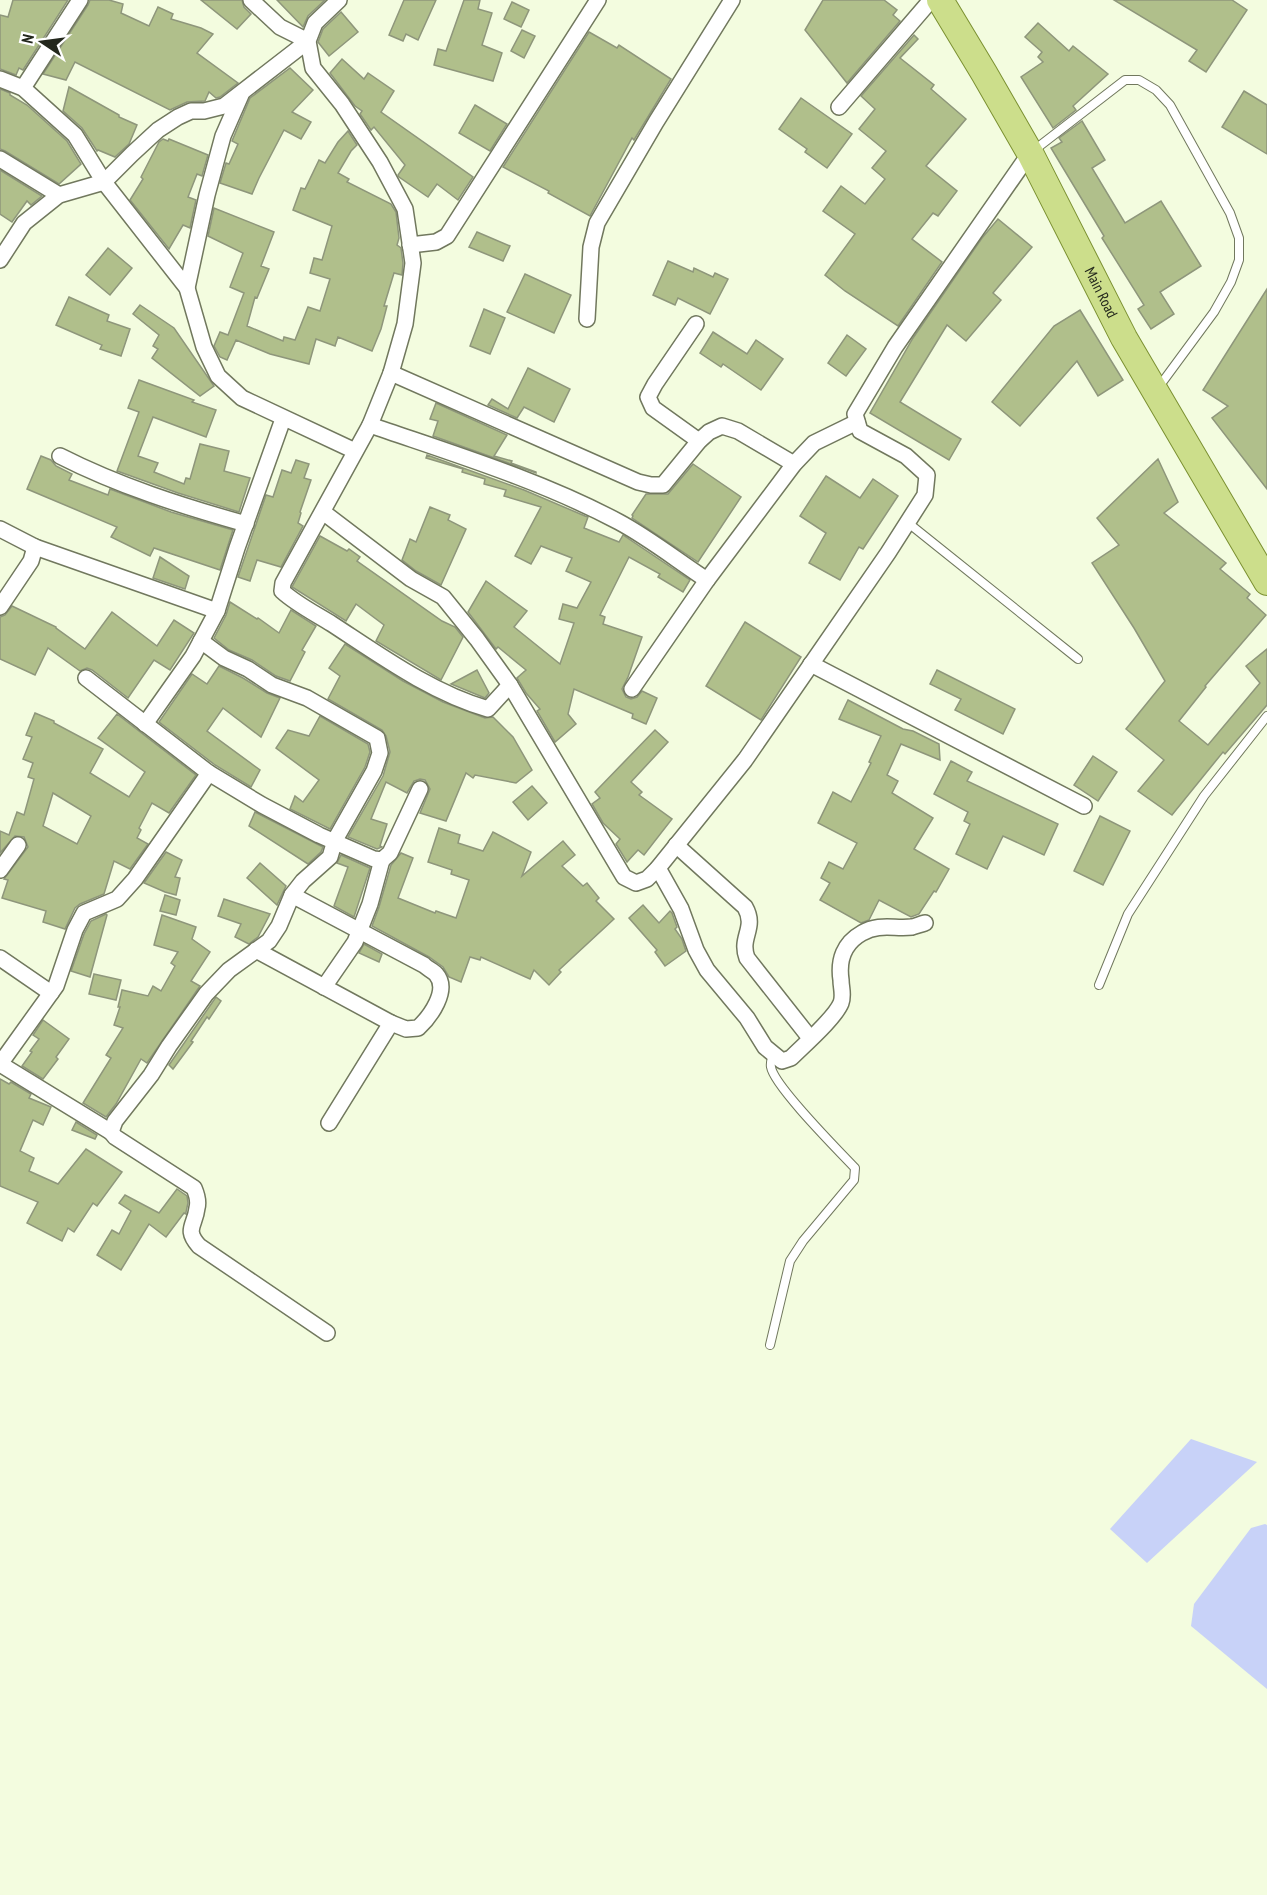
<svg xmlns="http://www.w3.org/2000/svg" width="1267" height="1895" font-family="'PT Sans Narrow',sans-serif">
	<rect width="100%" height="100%" fill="#f3fcdf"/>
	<!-- green -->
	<g fill="#c8d2f8">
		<polygon points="1191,1439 1257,1462 1147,1563 1110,1529"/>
		<polygon points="1265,1524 1267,1525 1267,1689 1191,1626 1194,1604 1251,1528"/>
	</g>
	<!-- building -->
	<g fill="#b0bf8b" stroke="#8e967b" stroke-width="1.5" fill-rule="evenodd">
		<polygon points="13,0 68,0 23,70 19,68 16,75 0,69 0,15 8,17"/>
		<polygon points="90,0 109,0 123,4 121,13 149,26 158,7 173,14 171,19 201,28 213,34 197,53 238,83 220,97 216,98 209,92 205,101 187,102 170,110 75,62 66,80 43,74 88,5"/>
		<polygon points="201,0 242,0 244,7 251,14 237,29"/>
		<polygon points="277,0 325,0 308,16 303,27"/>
		<polygon points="404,0 436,0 418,40 406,34 403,41 389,35"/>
		<polygon points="464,0 480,0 478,9 492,13 482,45 502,53 493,81 434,65 438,49 446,51"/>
		<polygon points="823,0 884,0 897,10 893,15 900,21 847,83 805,30"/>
		<polygon points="1114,0 1232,0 1247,10 1206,72 1189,61 1197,50"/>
		<polygon points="512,2 529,10 521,27 504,19"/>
		<polygon points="341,12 358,32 329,56 318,42 323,29"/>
		<polygon points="1038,23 1069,51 1073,46 1108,74 1073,106 1076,110 1053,128 1021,77 1043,62 1038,57 1042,52 1025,37"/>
		<polygon points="522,30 535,36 524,58 511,51"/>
		<polygon points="589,32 617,48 619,45 671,79 634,140 632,138 590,216 548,193 549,191 503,167"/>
		<polygon points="914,35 918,39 900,58 934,85 931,89 966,119 926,166 957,191 938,216 933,213 912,239 942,262 898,326 845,291 825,275 855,234 823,211 841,186 865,204 885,179 872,168 886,151 859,129 875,109 861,96"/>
		<polygon points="342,59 364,79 368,73 394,91 381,112 473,177 458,200 437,184 428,197 399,177 398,175 405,165 374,127 371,130 360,114 362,111 355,106 330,73"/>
		<polygon points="290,68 313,90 292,112 311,122 301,139 284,130 259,178 252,194 220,183 226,163 229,164 238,144 232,141 250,98"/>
		<polygon points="69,87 119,115 119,117 137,125 129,144 115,157 98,150 97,151 82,128 63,111"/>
		<polygon points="0,89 10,93 10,95 27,105 67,141 81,164 59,184 5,151 0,149"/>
		<polygon points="1244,91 1267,105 1267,154 1222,127"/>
		<polygon points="801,98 852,134 827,168 805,152 807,149 779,129"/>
		<polygon points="475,105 507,124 490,151 459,133"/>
		<polygon points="1082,121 1105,160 1092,168 1125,223 1161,201 1201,266 1160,292 1174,314 1151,329 1138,309 1144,305 1102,238 1104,236 1051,148 1062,142 1059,138"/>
		<polygon points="348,131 357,145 351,151 338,173 349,179 347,182 391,204 396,212 399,238 397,245 401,248 403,263 402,275 394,273 384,306 387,306 381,329 372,351 338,337 335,346 316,339 309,364 270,354 236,340 227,360 220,357 214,346 220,332 228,335 244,293 230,287 243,253 208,236 214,208 274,232 261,266 269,269 257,298 255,297 247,326 283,341 284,337 295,340 308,307 320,311 330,279 310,273 314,258 322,260 332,226 293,210 301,188 305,189 319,160 325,163 338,142"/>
		<polygon points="163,139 168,141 169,139 208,155 202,176 197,174 188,197 196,200 190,228 183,225 169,249 130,200 143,179 141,177 159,142"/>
		<polygon points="0,170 42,196 31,205 27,201 12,222 0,214"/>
		<polygon points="998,219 1032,247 993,293 1001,300 966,341 947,325 900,402 961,439 949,460 870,413 913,338 982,238"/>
		<polygon points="477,232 510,246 503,261 469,247"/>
		<polygon points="108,248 132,268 110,295 86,275"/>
		<polygon points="668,261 693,272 694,268 713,277 715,273 728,279 710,314 678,298 675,305 653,295"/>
		<polygon points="525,274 571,295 554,333 507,312"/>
		<polygon points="1267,289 1267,489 1212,418 1228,406 1203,390"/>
		<polygon points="69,297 109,315 107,321 130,329 121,356 100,349 102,345 56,325"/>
		<polygon points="140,305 174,328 214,386 200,396 152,358 158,349 153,346 159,335 133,314"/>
		<polygon points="484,309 505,318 490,354 470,346"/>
		<polygon points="1080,310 1123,380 1098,396 1077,361 1020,426 992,402 1054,326"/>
		<polygon points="713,332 747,354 756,340 783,359 761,390 723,364 721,367 700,353"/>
		<polygon points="847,335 866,349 846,376 828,363"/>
		<polygon points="528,368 570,389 554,422 524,407 517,418 488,405 492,399 508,409"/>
		<polygon points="139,380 194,400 192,402 216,410 206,437 153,417 138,456 158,463 154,472 184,484 186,478 190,479 200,444 229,451 224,471 250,478 239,512 178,493 117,471 139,412 128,408"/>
		<polygon points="436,403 507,435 494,456 512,461 511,463 536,472 536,473 433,436 438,421 430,419"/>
		<polygon points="427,455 524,490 585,516 588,517 584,528 619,542 623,535 690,580 683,592 658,577 660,574 629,557 600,615 605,617 603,624 642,637 628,677 622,689 626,697 631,699 637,697 642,691 657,698 646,724 632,718 633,714 574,689 568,714 576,724 555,742 537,711 540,709 526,693 517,678 526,670 498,647 496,649 468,612 486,581 527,611 514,627 560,664 574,623 559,619 563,604 577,608 591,582 566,571 572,558 541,546 531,564 515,556 541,507 504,496 506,490 484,484 485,479 462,472 463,469 426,458"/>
		<polygon points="41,456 51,460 56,466 72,474 69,480 108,495 110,489 171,512 233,530 220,570 154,548 150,556 111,537 117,527 27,489"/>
		<polygon points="1158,459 1178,502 1164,513 1226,563 1220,569 1250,594 1247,598 1266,615 1205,686 1206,687 1179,721 1208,745 1260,683 1246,666 1267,649 1267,705 1225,754 1223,752 1172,815 1138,791 1164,760 1126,729 1165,681 1134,628 1092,563 1119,545 1097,518"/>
		<polygon points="296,460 309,464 304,478 311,480 300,512 301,513 298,523 303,526 281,567 257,560 250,581 238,577 266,495 273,497 282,470 291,473"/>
		<polygon points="693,464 741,497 698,562 632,518 633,516 632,515 646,494 668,494"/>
		<polygon points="826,476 860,498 873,479 898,496 863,549 859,547 840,580 809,563 826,533 800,516"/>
		<polygon points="430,507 450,515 448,520 466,529 441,585 416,571 402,560 410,539 416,542"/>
		<polygon points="320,536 347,551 349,549 360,557 357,561 442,621 455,627 463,637 441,680 376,641 384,625 356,604 346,621 292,587"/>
		<polygon points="160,557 189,576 185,589 153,578"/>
		<polygon points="230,602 257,619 258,618 279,633 291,610 316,626 302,650 305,652 290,681 276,676 252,660 229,650 214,638 226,615"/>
		<polygon points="12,606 56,627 56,628 85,649 112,612 157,646 174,620 194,633 170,670 154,660 128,698 92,670 87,668 80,671 48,648 35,675 0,659 0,617 5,615"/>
		<polygon points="745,622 801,657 761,720 706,686"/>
		<polygon points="345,644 403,681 443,702 485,718 493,717 513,737 532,770 516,783 475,775 473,778 466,773 446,821 420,813 430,789 425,780 420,779 414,781 407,793 386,782 371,819 387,824 380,846 382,847 377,849 348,837 383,776 390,752 386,736 382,730 328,699 340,676 329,668"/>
		<polygon points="219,666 243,678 267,693 280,698 261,737 223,708 207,731 260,770 251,787 215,765 159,722 192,674 207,684"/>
		<polygon points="477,670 489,693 485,698 451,684"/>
		<polygon points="937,670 1015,709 1003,734 955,710 961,699 930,684"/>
		<polygon points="848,700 903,729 913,731 939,744 940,760 901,744 887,775 898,781 892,793 933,818 914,849 949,869 936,892 934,891 919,914 911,917 879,900 869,920 861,923 820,900 830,883 821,878 829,862 843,869 857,843 818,823 833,792 851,802 871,763 869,762 881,736 839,719"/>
		<path d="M35 713 54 721V723L103 749 90 773 129 797 145 772 98 738 117 714 196 775 169 813 152 803 139 828 141 830 137 838 148 844 130 869 114 861 104 894 80 904 75 908 65 929 43 922 46 911 2 898 8 880 4 879 28 847 24 837 15 836 0 853V831L9 835 17 812 24 815 34 779 28 777 33 763 23 759 32 737 26 735ZM53 793 91 816 77 844 43 826Z"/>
		<polygon points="320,716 368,744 370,752 365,767 330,829 290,809 295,796 303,802 319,780 276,748 288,730 309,736"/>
		<polygon points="655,730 668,742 631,782 642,792 639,795 672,819 644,855 638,850 627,862 616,844 620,839 603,823 592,804 600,798 595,792"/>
		<polygon points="1093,756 1117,772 1098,801 1074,785"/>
		<polygon points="951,761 972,772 967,781 1058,824 1044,855 1003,836 987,869 956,854 970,824 964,821 968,812 934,794"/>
		<polygon points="532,786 547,803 528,820 513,802"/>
		<polygon points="255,812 323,847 321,852 308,864 249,826"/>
		<polygon points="1100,816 1130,831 1103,885 1074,871"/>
		<polygon points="439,828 460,835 458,843 483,851 493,832 531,852 522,876 563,841 575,855 562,866 583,886 587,883 599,898 596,901 614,919 559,970 561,972 549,985 534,970 530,979 481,957 480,960 470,957 461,982 449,977 443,967 429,957 372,926 379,907 391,865 401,853 413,858 398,898 435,913 436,911 456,918 469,880 451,874 452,870 428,862"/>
		<polygon points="166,852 182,860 175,877 180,878 176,895 165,892 144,883"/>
		<polygon points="341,855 370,868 354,917 334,906 348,867 337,863"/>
		<polygon points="260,863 286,886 277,905 247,878"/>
		<polygon points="165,895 180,900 176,915 160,911"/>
		<polygon points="224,899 270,914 258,937 249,944 235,937 241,924 218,916"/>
		<polygon points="643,905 659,923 670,911 672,913 677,927 675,929 682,939 686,951 665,966 655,952 657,950 629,918"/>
		<polygon points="106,914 107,915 90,977 71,971 84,934 91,921"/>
		<polygon points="162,915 196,927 192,939 210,952 191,981 200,986 147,1063 141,1059 116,1104 106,1117 83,1103 111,1058 106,1055 123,1028 114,1025 120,1007 118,1007 122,990 148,996 153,986 161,991 175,966 171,963 178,952 154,945"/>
		<polygon points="364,944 382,954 379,962 359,953"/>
		<polygon points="94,974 121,980 116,1000 89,994"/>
		<polygon points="216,997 221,1001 209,1019 207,1017 191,1041 193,1042 173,1069 169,1065"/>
		<polygon points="43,1020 69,1039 56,1057 58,1059 43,1079 22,1066 32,1052 30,1051 39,1039 33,1035"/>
		<polygon points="0,1079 9,1084 11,1082 31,1094 29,1098 51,1107 43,1125 33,1120 20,1151 34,1158 29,1171 58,1184 86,1149 122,1172 97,1206 93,1203 74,1232 68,1228 62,1241 27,1223 38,1202 0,1186"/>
		<polygon points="76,1122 97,1135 95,1139 72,1130"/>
		<polygon points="177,1189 187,1196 188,1203 186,1212 186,1214 184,1213 166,1237 149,1224 121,1270 97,1255 112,1230 119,1234 131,1211 119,1203 125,1195 159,1213"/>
	</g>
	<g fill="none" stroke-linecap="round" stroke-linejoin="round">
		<defs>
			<g id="lane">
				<polyline points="1033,151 1125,80 1139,80 1156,90 1170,105 1230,213 1239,238 1239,260 1231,282 1214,312 1158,388"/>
				<polyline points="907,522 1078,659"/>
				<polyline points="1099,985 1128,914 1204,796 1267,716"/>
				<path d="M770 1345 790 1261 803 1241 854 1180 855 1168C839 1151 774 1086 771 1067 770 1063 772 1058 773 1054"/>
			</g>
			<g id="street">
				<path d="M339 0 315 23 308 41 313 68 342 104 380 162 405 209 413 263 405 324 391 373 370 425 283 583 282 591C296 604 316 614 332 624 381 656 432 693 488 709L510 685"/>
				<polyline points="0,79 23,88 75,135 104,182 187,288 204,347 218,376 242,398 355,451"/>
				<polyline points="23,88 80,0"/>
				<polyline points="839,107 931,0"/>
				<polyline points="0,159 59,195"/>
				<polyline points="410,245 436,242 447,236 598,0"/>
				<polyline points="0,260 24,223 59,195 104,182 132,154 158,130 178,117 191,111 204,111 224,106 308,41 280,27 251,0"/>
				<polyline points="187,288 207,195 223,136 241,95"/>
				<polyline points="587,319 591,247 597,223 656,122 732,0"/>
				<polyline points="696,324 655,384 648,397 653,408 699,441"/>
				<polyline points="391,373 638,482 651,485 663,485 699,441 709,432 722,426 738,431 794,464"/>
				<path d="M370 425C454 454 540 480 619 522 649 538 678 561 707 580"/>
				<path d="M60 456C119 486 182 506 246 524"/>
				<polyline points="323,512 411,579 443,597 477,639 510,685 624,877 636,883 647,879 658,868 745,760 888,553 925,495 927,475 906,456 860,431 855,414 895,347 1030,153"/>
				<polyline points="0,529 35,547 217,611"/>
				<polyline points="0,607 31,561 35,547"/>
				<path d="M201 641 224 658 248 669 272 685 307 698 377 738 380 753 374 771 335 840 330 857 303 881 292 895 279 926 269 941 229 970 206 994 169 1046 151 1075 115 1121 111 1132 115 1137 194 1188C197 1195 199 1201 197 1208 195 1226 184 1229 199 1246L327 1333"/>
				<polyline points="811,664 1084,806"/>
				<polyline points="86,678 209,773 262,805 319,835 374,859 382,860 390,853 420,789"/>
				<polyline points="632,689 707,580 794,464 814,443 857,422"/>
				<polyline points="145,724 193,656 217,611 237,548 283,419"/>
				<path d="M676 845 745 907C757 928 739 937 747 958L810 1038"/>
				<path d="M658 868 681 909 696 950 707 970 747 1018 765 1047 782 1061 791 1058C804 1045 835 1018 841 1003 844 995 841 988 841 980 838 960 844 943 862 933 879 923 894 929 912 927 916 926 921 924 925 923"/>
				<polyline points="0,870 18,845"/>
				<path d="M256 950 391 1023 406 1029 418 1028C430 1017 450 990 436 974 433 971 427 968 424 965L292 895"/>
				<polyline points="0,958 51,993"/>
				<polyline points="324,987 355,942 370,904 382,860"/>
				<polyline points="0,1064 56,986 75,930 84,913 117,899 135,879 209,773"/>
				<polyline points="0,1064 111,1132"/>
				<polyline points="329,1123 391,1023"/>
			</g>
			<g id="primary">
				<path id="s1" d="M940 0 984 73 1030 153 1124 338 1267 582"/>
			</g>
		</defs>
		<!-- lane casing -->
		<use href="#lane" stroke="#71785e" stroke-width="10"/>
		<!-- street casing -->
		<use href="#street" stroke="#71785e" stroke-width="18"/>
		<!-- primary casing -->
		<use href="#primary" stroke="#7b9031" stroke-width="28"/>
		<!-- lane -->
		<use href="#lane" stroke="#fff" stroke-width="8"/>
		<!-- street -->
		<use href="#street" stroke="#fff" stroke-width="15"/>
		<!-- primary -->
		<use href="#primary" stroke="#ccde8b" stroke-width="26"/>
	</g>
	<g text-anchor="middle" stroke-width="5" stroke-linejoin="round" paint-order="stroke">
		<!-- street labels -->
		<g font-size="15" fill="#23271c" stroke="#fff">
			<text dy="5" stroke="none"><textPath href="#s1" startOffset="334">Main Road</textPath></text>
		</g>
	</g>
	<!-- north arrow -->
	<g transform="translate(42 42) rotate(283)" stroke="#ffffff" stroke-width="4.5" paint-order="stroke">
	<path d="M0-4.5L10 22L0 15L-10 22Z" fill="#23271c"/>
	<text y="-9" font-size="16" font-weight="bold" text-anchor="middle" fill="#23271c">N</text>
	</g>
</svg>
